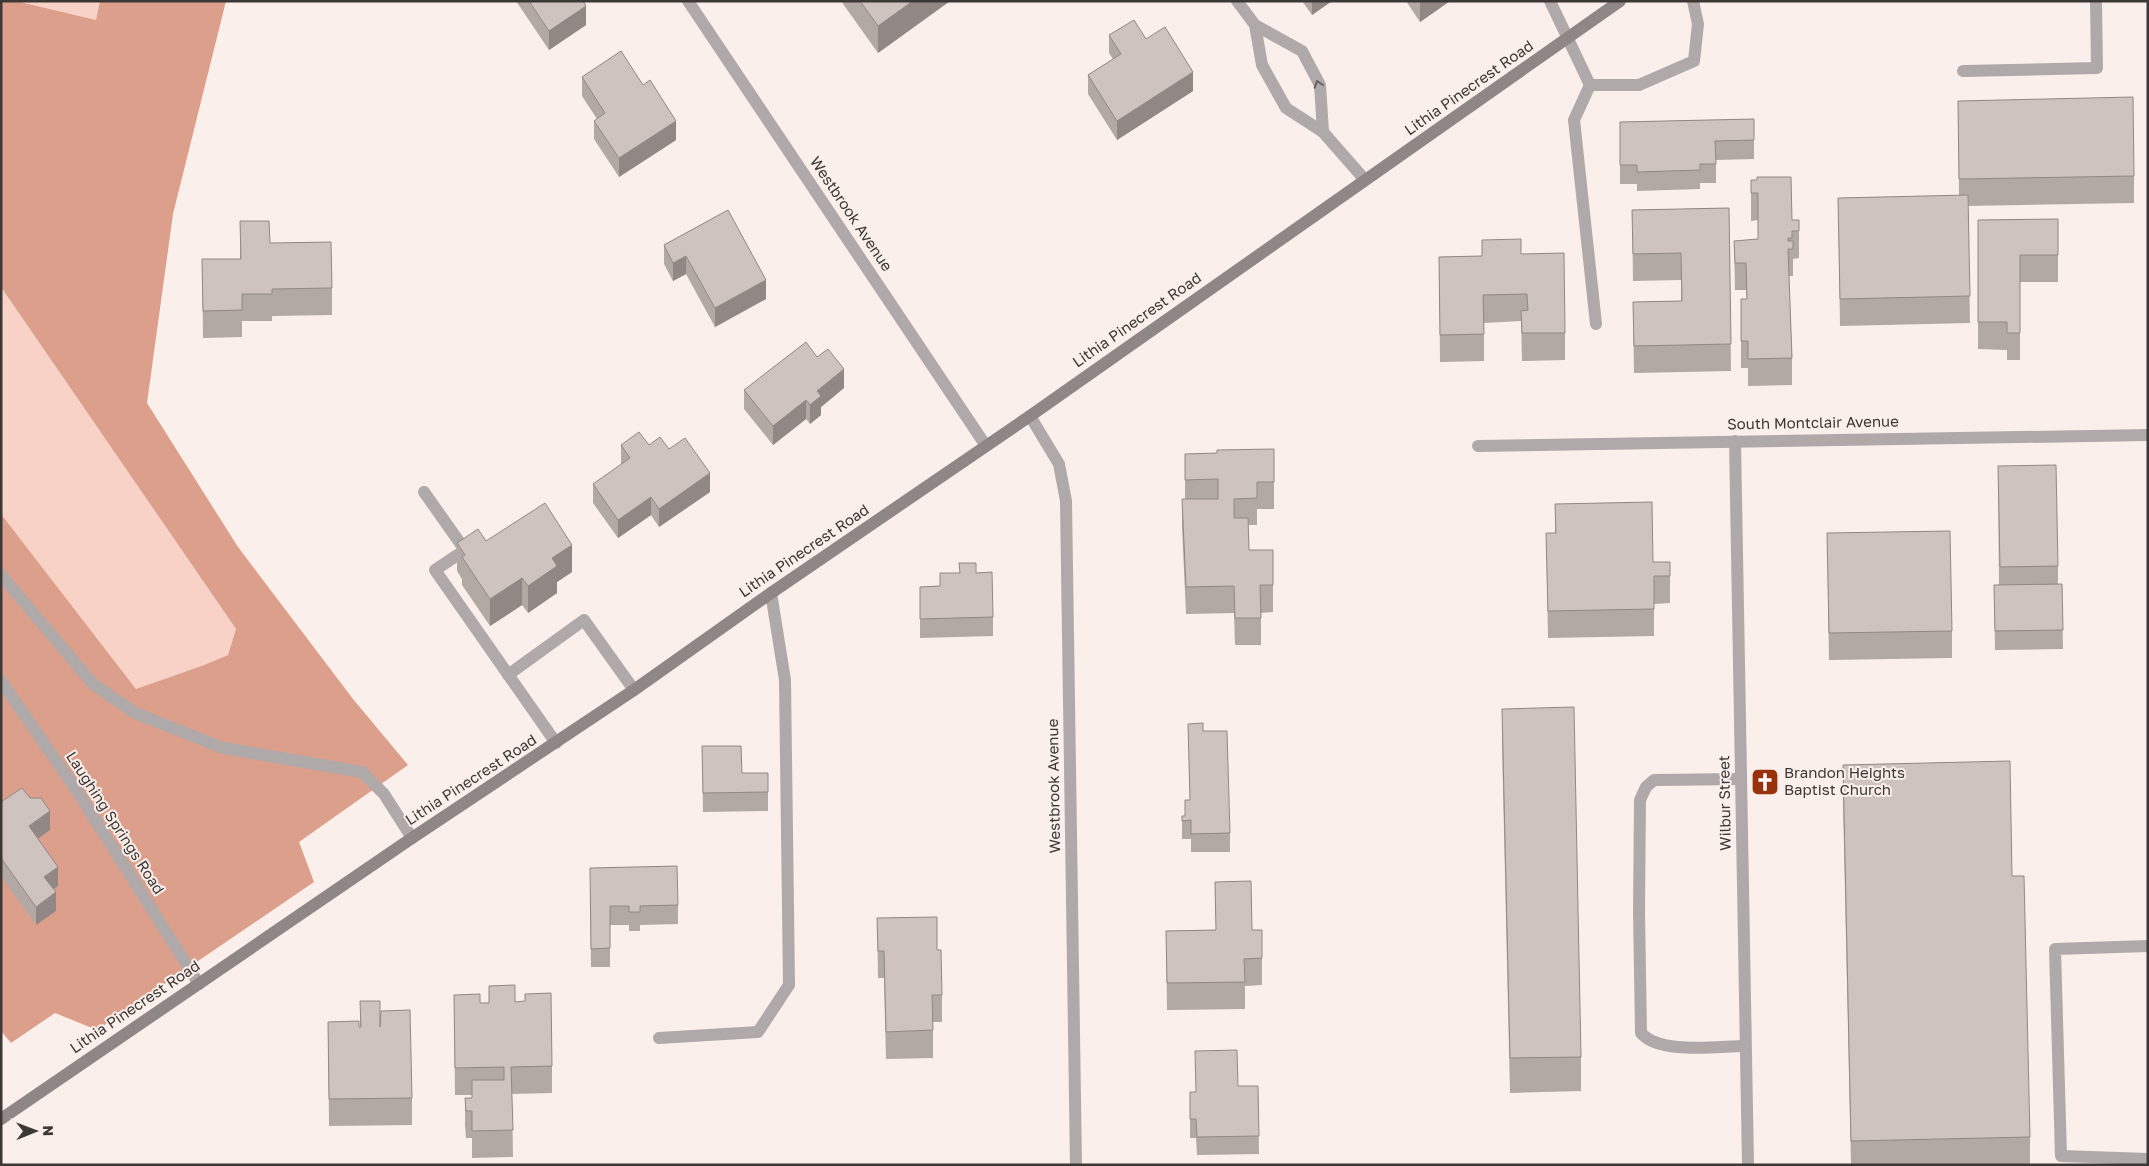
<svg xmlns="http://www.w3.org/2000/svg" width="2149" height="1166" font-family="'Golos Text',sans-serif">
	<rect width="100%" height="100%" fill="#fbefeb"/>
	<!-- green -->
	<g fill="#f9d2c7">
		<polygon points="16,1 100,1 96,20"/>
		<polygon points="1,287 236,629 228,655 204,665 136,689 1,514"/>
	</g>
	<!-- forest -->
	<polygon fill="#dc9f8c" points="1,1 16,1 96,20 100,1 226,1 173,214 147,403 238,547 353,699 408,765 299,842 314,882 97,1030 55,1013 11,1043 1,1031 1,514 136,689 204,665 228,655 236,629 1,287"/>
	<g fill="none" stroke-linecap="round" stroke-linejoin="round">
		<!-- lane -->
		<g stroke="#afaaa9" stroke-width="12">
			<polyline points="1237,1 1255,25 1302,51 1320,85 1323,132"/>
			<polyline points="1550,1 1590,85 1639,85 1694,61 1698,24 1693,1"/>
			<polyline points="1255,25 1262,65 1286,108 1323,132 1365,180"/>
			<polyline points="1963,71 2097,68 2096,1"/>
			<polyline points="1590,85 1574,120 1596,324"/>
			<polyline points="424,492 465,550 435,570 556,743"/>
			<polyline points="1,575 93,684 135,713 223,748 362,772 384,794 412,838"/>
			<polyline points="508,675 584,620 634,690"/>
			<path d="M1741 779 1654 780 1646 787 1640 800 1639 912 1641 1033C1660 1055 1718 1046 1745 1046"/>
			<polyline points="2148,946 2055,949 2061,1156 2148,1159"/>
			<polyline points="659,1038 758,1032 789,985 785,680 771,593"/>
		</g>
		<!-- street -->
		<g stroke="#afaaa9" stroke-width="12">
			<polyline points="688,1 986,446"/>
			<polyline points="1030,416 1059,464 1066,501 1076,1165"/>
			<polyline points="1735,441 1748,1165"/>
			<polyline points="1478,446 2148,435"/>
			<polyline points="1,681 77,791 199,984"/>
		</g>
		<!-- secondary -->
		<polyline stroke="#8f8785" stroke-width="12" points="1,1119 412,838 634,690 771,593 1030,416 1620,1"/>
	</g>
	<!-- wall -->
	<g fill="#b2a8a4">
		<polygon points="516,1 583,1 586,25 549,50"/>
		<polygon points="841,1 950,1 878,53"/>
		<polygon points="1302,1 1332,1 1312,15"/>
		<polygon points="1406,1 1450,1 1420,22"/>
		<polygon points="1109,35 1146,39 1193,91 1117,140 1088,94 1088,75 1113,59 1109,53"/>
		<polygon points="582,77 676,140 619,177 594,139 594,121 597,119 582,96"/>
		<polygon points="1958,101 2134,176 2134,203 1968,206 1970,323 1840,326 1838,198 1959,196"/>
		<polygon points="1754,119 1754,159 1716,160 1716,183 1700,183 1700,189 1637,191 1637,184 1620,184 1620,122"/>
		<polygon points="1751,180 1792,220 1799,231 1799,258 1793,259 1793,276 1789,276 1792,358 1792,385 1748,386 1748,368 1741,368 1741,299 1747,299 1746,290 1735,290 1734,241 1758,239 1758,220 1751,221"/>
		<polygon points="1729,208 1731,371 1634,373 1633,302 1681,301 1681,280 1633,281 1632,210"/>
		<polygon points="728,210 766,299 715,327 686,274 673,281 664,264 664,245"/>
		<polygon points="2058,219 2058,282 2020,282 2020,360 2007,360 2007,350 1978,349 1978,220"/>
		<polygon points="240,221 332,288 332,315 272,316 272,321 242,321 242,337 203,338 202,259 240,259"/>
		<polygon points="1521,254 1565,333 1565,360 1522,361 1521,321 1484,323 1484,361 1440,362 1439,257 1482,256"/>
		<polygon points="817,357 844,388 821,407 821,415 810,424 806,419 773,445 744,409 744,390"/>
		<polygon points="621,445 649,445 669,449 710,492 659,527 651,515 618,538 593,503 593,484 621,465"/>
		<polygon points="1185,454 1274,482 1274,509 1257,509 1257,525 1248,525 1249,550 1273,585 1273,612 1261,613 1261,645 1235,645 1234,613 1186,614 1182,527 1182,499 1185,499"/>
		<polygon points="1998,466 2058,566 2058,584 2062,584 2063,649 1995,650 1994,585 1999,585"/>
		<polygon points="1555,504 1653,562 1670,562 1670,603 1654,604 1654,636 1548,638 1546,533 1555,533"/>
		<polygon points="1827,533 1952,631 1952,658 1829,660"/>
		<polygon points="486,541 572,572 557,582 557,593 528,613 522,605 490,626 462,585 462,579 457,571 457,543"/>
		<polygon points="976,573 993,617 993,636 920,638 920,587 940,586"/>
		<polygon points="1502,709 1581,1057 1581,1091 1510,1093 1502,743"/>
		<polygon points="1188,724 1203,731 1230,833 1230,852 1191,852 1191,839 1182,839 1182,816 1185,816 1190,800"/>
		<polygon points="702,746 742,773 768,773 768,811 703,812"/>
		<polygon points="1843,765 2012,876 2030,1137 2030,1165 1851,1165 1843,800"/>
		<polygon points="1,802 50,830 38,839 58,886 54,889 56,911 36,925 1,876"/>
		<polygon points="1215,882 1252,930 1262,930 1262,985 1245,986 1245,1009 1167,1010 1166,931 1216,930"/>
		<polygon points="590,887 678,905 678,924 640,925 640,931 629,931 629,925 610,925 610,967 591,967"/>
		<polygon points="877,918 937,950 942,995 942,1022 933,1022 933,1058 886,1059 884,978 878,978"/>
		<polygon points="454,995 480,1003 515,1002 552,1066 552,1093 512,1094 513,1157 472,1158 472,1138 466,1138 465,1125 465,1098 472,1098 472,1095 455,1095"/>
		<polygon points="360,1001 380,1027 412,1098 412,1125 329,1126 328,1022 360,1027"/>
		<polygon points="1238,1086 1258,1086 1259,1154 1197,1155 1196,1138 1190,1138 1190,1092 1196,1092"/>
	</g>
	<!-- shaded-wall -->
	<g fill="#918886">
		<polygon points="913,1 950,1 878,53 878,26"/>
		<polygon points="1312,1 1332,1 1312,15"/>
		<polygon points="1420,1 1450,1 1420,22"/>
		<polygon points="586,6 586,25 549,50 549,31"/>
		<polygon points="1193,72 1193,91 1117,140 1117,121"/>
		<polygon points="676,121 676,140 619,177 619,158"/>
		<polygon points="686,256 686,274 673,281 673,263"/>
		<polygon points="766,280 766,299 715,327 715,308"/>
		<polygon points="844,369 844,388 821,407 821,415 810,424 810,405 817,391"/>
		<polygon points="806,400 806,419 773,445 773,426"/>
		<polygon points="710,473 710,492 659,527 659,509"/>
		<polygon points="651,497 651,515 618,538 618,520"/>
		<polygon points="572,545 572,572 557,582 557,593 528,613 528,586 552,558"/>
		<polygon points="522,578 522,605 490,626 490,599"/>
		<polygon points="50,811 50,830 29,845 29,826"/>
		<polygon points="58,867 58,886 44,895 44,877"/>
		<polygon points="56,892 56,911 36,925 36,907"/>
	</g>
	<!-- building -->
	<g fill="#cfc3bf" stroke="#918886">
		<polygon points="529,1 583,1 586,6 549,31"/>
		<polygon points="860,1 913,1 878,26"/>
		<polygon points="1134,20 1146,39 1165,27 1193,72 1117,121 1088,75 1121,54 1109,35"/>
		<polygon points="621,51 643,85 650,80 676,121 619,158 594,121 605,113 582,77"/>
		<polygon points="2133,97 2134,176 1959,179 1958,101"/>
		<polygon points="1754,119 1754,140 1715,141 1716,164 1700,164 1700,170 1637,172 1637,165 1620,165 1620,122"/>
		<polygon points="1757,177 1791,177 1792,220 1799,220 1799,231 1792,231 1792,238 1788,238 1788,241 1793,241 1793,249 1788,249 1792,358 1748,359 1748,341 1741,341 1741,299 1747,299 1746,263 1735,263 1734,241 1758,239 1758,193 1751,193 1751,180 1757,180"/>
		<polygon points="1968,195 1970,296 1840,299 1838,198"/>
		<polygon points="1729,208 1731,344 1634,346 1633,302 1682,301 1681,253 1633,254 1632,210"/>
		<polygon points="728,210 766,280 715,308 686,256 673,263 664,245"/>
		<polygon points="2058,219 2058,255 2020,255 2020,333 2007,333 2007,322 1978,322 1978,220"/>
		<polygon points="240,221 269,221 270,243 331,242 332,288 272,289 272,294 242,294 242,310 203,311 202,259 241,259"/>
		<polygon points="1521,239 1521,254 1564,253 1565,333 1522,333 1521,311 1528,310 1527,294 1483,295 1484,334 1440,335 1439,257 1482,256 1482,240"/>
		<polygon points="806,342 817,357 828,349 844,369 817,391 821,396 810,405 806,400 773,426 744,390"/>
		<polygon points="639,432 649,445 660,437 669,449 685,438 710,473 659,509 651,497 618,520 593,484 630,458 621,445"/>
		<polygon points="1274,449 1274,482 1257,482 1257,498 1234,499 1234,518 1248,518 1249,550 1273,550 1273,585 1260,585 1261,618 1235,618 1234,586 1186,587 1182,499 1218,499 1218,479 1185,480 1185,454 1217,453 1217,450"/>
		<polygon points="2056,465 2058,566 2000,567 1998,466"/>
		<polygon points="1652,502 1653,562 1670,562 1670,576 1654,576 1654,609 1548,611 1546,533 1556,533 1555,504"/>
		<polygon points="545,503 572,545 552,558 557,566 528,586 522,578 490,599 462,557 465,555 457,543 478,529 486,541"/>
		<polygon points="1950,531 1952,631 1829,633 1827,533"/>
		<polygon points="959,563 976,563 976,573 992,572 993,617 920,619 920,587 940,586 940,573 960,573"/>
		<polygon points="2062,584 2063,630 1995,631 1994,585"/>
		<polygon points="1574,707 1581,1057 1510,1058 1502,709"/>
		<polygon points="1203,723 1203,731 1227,731 1230,833 1191,834 1191,820 1182,821 1182,816 1185,816 1185,800 1190,800 1188,724"/>
		<polygon points="702,746 741,746 742,773 768,773 768,792 703,793"/>
		<polygon points="2010,761 2012,876 2024,876 2030,1137 1851,1141 1843,765"/>
		<polygon points="22,788 30,798 41,798 50,811 29,826 58,867 44,877 56,892 36,907 1,858 1,802"/>
		<polygon points="677,866 678,905 640,906 640,912 629,912 629,906 610,906 610,948 591,949 590,868"/>
		<polygon points="1251,881 1252,930 1262,930 1262,958 1244,959 1245,982 1167,983 1166,931 1216,930 1215,882"/>
		<polygon points="937,917 937,950 941,950 942,995 932,995 933,1030 886,1032 884,951 878,951 877,918"/>
		<polygon points="515,985 515,1002 525,1001 525,994 551,993 552,1066 511,1067 513,1130 472,1131 472,1111 466,1111 465,1098 472,1098 472,1080 504,1080 504,1067 455,1068 454,995 480,994 480,1003 489,1003 489,986"/>
		<polygon points="360,1001 380,1001 380,1027 381,1011 410,1010 412,1098 329,1099 328,1022 359,1021 359,1027 361,1027"/>
		<polygon points="1237,1050 1238,1086 1258,1086 1259,1136 1197,1137 1196,1119 1190,1119 1190,1092 1196,1092 1195,1051"/>
	</g>
	<!-- one-way arrows -->
	<defs><path id="oneway-chevron" d="M-2-3.5L2.5 0L-2 3.5" fill="none" stroke-width="1.6" stroke-linecap="round" stroke-linejoin="round" transform="scale(1.25)"/></defs>
	<use stroke="#64605e" href="#oneway-chevron" transform="translate(1318 84) rotate(-108)"/>
	<!-- icons -->
	<defs>
		<symbol id="church-square" viewBox="-11 -11 22 22"><rect x="-9" y="-9" width="18" height="18" rx="4" fill="#98320d" stroke="#fbefeb"/><path d="M-1.2-6h2.4v3.5h3.3v2.4h-3.3V6h-2.4V-.1h-3.3v-2.4h3.3Z" fill="#fff"/></symbol>
	</defs>
	<g fill-rule="evenodd">
		<use href="#church-square" x="1749" y="766" width="32" height="32"/>
	</g>
	<g text-anchor="middle" stroke-width="4" stroke-linejoin="round" paint-order="stroke">
		<!-- street labels -->
		<g font-size="15" fill="#3c3836" stroke="#fbefeb">
			<text transform="translate(1469 88) rotate(-35)" y="5">Lithia Pinecrest Road</text>
			<text transform="translate(851 214) rotate(56)" y="5">Westbrook Avenue</text>
			<text transform="translate(1137 320) rotate(-35)" y="5">Lithia Pinecrest Road</text>
			<text transform="translate(1813 423) rotate(-1)" y="5">South Montclair Avenue</text>
			<text transform="translate(804 551) rotate(-34)" y="5">Lithia Pinecrest Road</text>
			<text transform="translate(471 780) rotate(-33)" y="5">Lithia Pinecrest Road</text>
			<text transform="translate(1054 786) rotate(-91)" y="5">Westbrook Avenue</text>
			<text transform="translate(1725 803) rotate(-91)" y="5">Wilbur Street</text>
			<text transform="translate(115 823) rotate(57)" y="5">Laughing Springs Road</text>
			<text transform="translate(135 1007) rotate(-34)" y="5">Lithia Pinecrest Road</text>
		</g>
		<!-- poi labels -->
		<g font-size="15" fill="#3c3836" stroke="#fbefeb" text-anchor="start">
			<text x="1784" y="778">Brandon Heights<tspan x="1784" dy="17">Baptist Church</tspan></text>
		</g>
	</g>
	<!-- border -->
	<rect width="2149" height="1166" fill="none" stroke="#3c3836" stroke-width="5"/>
	<!-- north arrow -->
	<g transform="translate(35 1131) rotate(89)" stroke="#fbefeb" stroke-width="4" paint-order="stroke">
	<path d="M0-4L9 19L0 12L-9 19Z" fill="#3c3836"/>
	<text y="-8" font-size="14" font-weight="bold" text-anchor="middle" fill="#3c3836">N</text>
	</g>
</svg>
